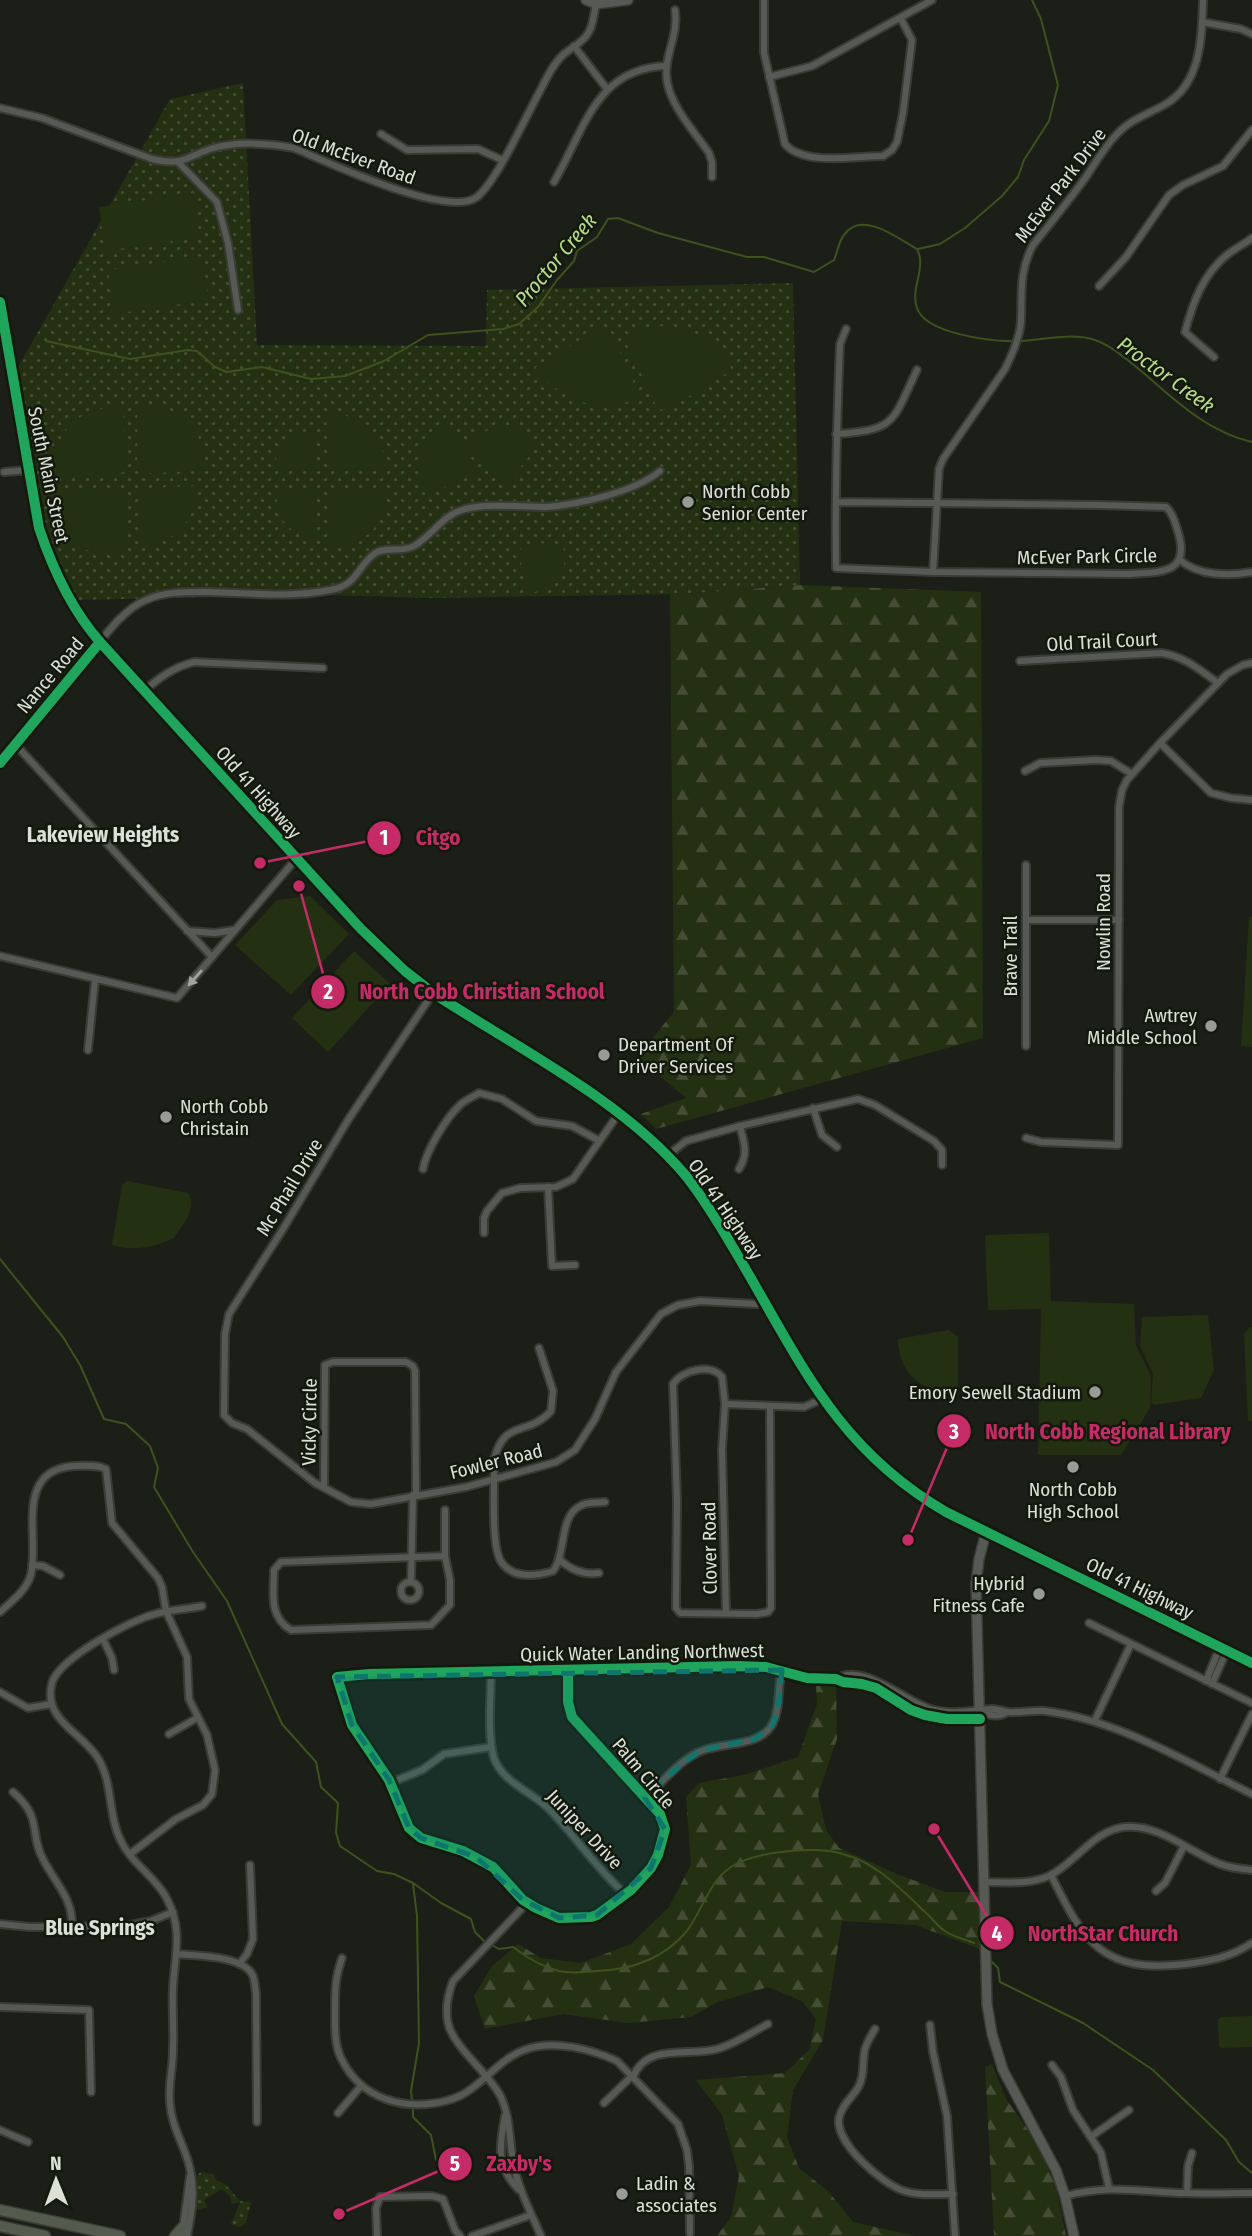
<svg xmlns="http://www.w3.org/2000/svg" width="1252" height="2236" font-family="'Fira Sans Condensed',sans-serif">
	<defs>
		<pattern id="forest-firs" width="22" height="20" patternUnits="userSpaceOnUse" patternTransform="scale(1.75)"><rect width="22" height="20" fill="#243012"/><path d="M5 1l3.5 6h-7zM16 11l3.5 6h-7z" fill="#434e34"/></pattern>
		<pattern id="park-dots" width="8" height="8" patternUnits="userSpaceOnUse" patternTransform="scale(1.75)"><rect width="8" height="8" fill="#243012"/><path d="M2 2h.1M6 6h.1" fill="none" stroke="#434e34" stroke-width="1.8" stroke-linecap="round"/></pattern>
	</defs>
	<rect width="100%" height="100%" fill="#1c1f18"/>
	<!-- forest -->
	<g fill="url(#forest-firs)">
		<polygon points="800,585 981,592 983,1038 656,1129 641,1114 686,1098 637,1057 674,1012 670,593 682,594"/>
		<polygon points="836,1685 837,1739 818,1794 826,1830 839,1848 897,1874 945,1892 978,1892 980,1949 915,1925 842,1921 823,2040 793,2090 787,2137 799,2168 828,2191 853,2222 915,2236 717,2236 731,2217 739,2176 722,2115 696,2080 785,2073 809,2050 816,2019 802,2001 768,1987 718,2002 691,2017 628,2023 563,2014 485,2029 474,1996 492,1966 518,1944 541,1958 581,1963 631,1944 669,1907 691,1865 686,1797 699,1783 744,1775 798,1757 817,1704 816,1686"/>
		<polygon points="992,2064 1006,2099 1036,2141 1056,2187 1066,2236 994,2236 985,2067"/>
	</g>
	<!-- park -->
	<g fill="url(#park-dots)">
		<polygon points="243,83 257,345 486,346 487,290 793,283 800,585 682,594 622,595 433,598 324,595 74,600 47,556 25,455 17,369 170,99"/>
		<path d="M204 2172 214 2175 216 2180 225 2184 240 2201 251 2202 246 2223 240 2227 231 2224 240 2202 232 2204 230 2196 222 2189 204 2200 207 2207 198 2210C193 2200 194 2182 199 2173Z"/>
	</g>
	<!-- pitch -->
	<g fill="#243012">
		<polygon points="193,193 200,237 105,251 99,207"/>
		<polygon points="202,256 209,300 114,314 108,270"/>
		<path d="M654 326C688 325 717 338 732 370L667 410 658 409 623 336Z"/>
		<path d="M600 327 610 330 640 397C599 416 563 402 535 368Z"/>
		<path d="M148 406C186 408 205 433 205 470L142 474 137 470V408Z"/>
		<path d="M113 407H123L125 470 119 475H59C51 434 74 411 113 407Z"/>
		<path d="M326 413C359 413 384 434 385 468L332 470 328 466Z"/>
		<path d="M451 425 477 468 475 474 426 496C417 473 416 427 451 425Z"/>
		<path d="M507 427 519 428 537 447 507 484H501L465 445C477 432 490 428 507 427Z"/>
		<path d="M314 430 315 467 312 471 275 470C274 445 290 433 314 430Z"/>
		<path d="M196 486C197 520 174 546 139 545V492L143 488Z"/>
		<path d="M58 488H120L126 494 127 552C81 564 55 531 58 488Z"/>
		<path d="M384 489C391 525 362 546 329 547L328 493 332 490Z"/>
		<path d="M276 491H312L315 494 316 538C285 534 278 519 276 491Z"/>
		<path d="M540 543 563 546C570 573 553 589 527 594L519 552 522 547Z"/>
		<polygon points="310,896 349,934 291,995 235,945 277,900"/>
		<polygon points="1249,917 1252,917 1252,1047 1241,1046"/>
		<polygon points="354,951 390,984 328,1052 292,1018"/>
		<path d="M127 1181 188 1193C198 1209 183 1223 174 1238 156 1247 132 1252 112 1245L122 1185Z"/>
		<polygon points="1049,1233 1051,1301 1134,1304 1136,1345 1151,1376 1150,1408 1121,1455 1038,1455 1041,1309 988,1310 985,1235"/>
		<polygon points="1208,1315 1214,1370 1201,1398 1154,1405 1151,1401 1153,1374 1140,1346 1142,1317"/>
		<polygon points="1250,1327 1252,1327 1252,1421 1248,1421 1244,1334"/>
		<path d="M949 1330 958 1337V1394C923 1392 899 1376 898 1339Z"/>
		<polygon points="1252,2016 1252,2047 1222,2048 1219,2046 1218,2020 1221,2017"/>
	</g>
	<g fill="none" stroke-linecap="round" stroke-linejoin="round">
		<!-- stream -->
		<g stroke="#3e521f" stroke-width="2">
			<polyline points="918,249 940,244 965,228 1002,196 1018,177 1024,160 1049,121 1058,85 1041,19 1032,0"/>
			<path d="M46 341 130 359 188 350 197 351 215 367 227 372 262 367 311 379 345 376 384 361 428 335 503 329 519 324 538 307 557 280 574 261 577 251 597 237 608 219 618 218 658 233 747 257H764L814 272 834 260C838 252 838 242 844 235 861 209 899 239 917 249 918 252 920 255 920 259 922 275 911 291 917 308 925 333 988 341 1011 341"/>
			<path d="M1021 341C1045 340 1072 332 1095 340 1112 346 1126 359 1140 370 1174 399 1207 432 1252 442"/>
			<polyline points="0,1259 63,1337 80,1365 104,1419 126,1424 150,1446 158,1468 154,1487 193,1552 227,1601 282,1724 316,1762 321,1787 338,1803 336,1833 340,1846 377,1871 394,1874 413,1883 441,1903 471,1919 475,1932 484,1941"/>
			<path d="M492 1945 499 1949 513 1947C526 1957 542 1967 559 1971 572 1974 584 1972 596 1971 630 1970 663 1959 686 1932 702 1912 709 1881 731 1867 754 1852 803 1848 829 1851 870 1856 898 1886 926 1913 932 1918 938 1927 945 1931 953 1937 965 1939 974 1943"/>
			<polyline points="991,1961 998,1968 1000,1982 1083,2023 1153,2070 1226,2140 1239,2162 1252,2173"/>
			<polyline points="412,2100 411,2091 419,2043 417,1916 413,1884"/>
			<polyline points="413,2110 413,2117 431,2135 436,2160"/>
		</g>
		<defs>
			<g id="street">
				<path d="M764 0V53L785 144C803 166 856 156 883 156L892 150 897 142 903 113 912 40 901 19"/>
				<path d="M675 10C678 29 670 45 667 64 661 97 692 128 709 153L712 162V177"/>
				<polyline points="1202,22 1241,29 1252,34"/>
				<polyline points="574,46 607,89"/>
				<polyline points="769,77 812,66 932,0"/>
				<path d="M0 108 42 118 152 159C183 166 184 158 210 149 236 141 269 143 294 148 328 162 447 219 477 197 497 181 526 116 540 91 546 79 553 64 563 55 568 50 575 47 580 42 593 33 593 18 596 4"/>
				<polyline points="381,134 407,150 478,149 502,160"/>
				<polyline points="178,162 217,202 228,243 238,310"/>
				<path d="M554 182C584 131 596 67 667 66"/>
				<polyline points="1099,286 1126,257 1169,195 1183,185 1223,166 1252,130"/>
				<path d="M1214 357 1185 332C1193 302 1203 274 1228 254 1236 248 1244 244 1252 238"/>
				<path d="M836 434C897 430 892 422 917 370"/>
				<polyline points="4,472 28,470"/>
				<path d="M836 502 1100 505 1166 507C1173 514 1175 522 1178 532 1191 574 1161 572 1129 574L933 572 836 568C835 493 837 419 840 344L846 329"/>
				<path d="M1180 560C1198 576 1229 576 1252 572"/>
				<path d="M933 572 939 469 943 459 1005 369C1012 355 1020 337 1021 321 1022 293 1019 271 1033 245 1051 223 1069 200 1086 177 1096 162 1105 146 1118 133 1130 120 1148 114 1164 105 1201 85 1202 38 1203 0"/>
				<path d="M100 642C112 626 127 608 146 600 165 591 188 592 209 592 248 593 291 598 330 590 358 585 356 568 374 554 384 546 402 553 414 546 433 535 442 515 465 509 490 503 519 507 545 507 577 505 635 492 660 471"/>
				<path d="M1020 661 1161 653C1184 656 1200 670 1218 683"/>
				<path d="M144 691C160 677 174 667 194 662L323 668"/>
				<polyline points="1160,743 1211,793 1231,798 1252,800"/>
				<polyline points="15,744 212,957"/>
				<polyline points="1025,771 1040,763 1096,760 1111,761 1132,774"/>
				<polyline points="1026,865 1026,1046"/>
				<polyline points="1027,920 1119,920"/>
				<polyline points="187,931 215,933 234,930"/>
				<polyline points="0,956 177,998 296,859"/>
				<polyline points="433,993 348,1120 283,1229 229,1314 225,1334 224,1415 232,1423 247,1429 315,1483 351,1502 371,1504 466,1487 556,1462 575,1450 595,1419 616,1372 661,1314 678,1305 700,1301 756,1304 764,1300"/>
				<polyline points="88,1050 95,980"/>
				<polyline points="813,1108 822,1135 837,1147"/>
				<polyline points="1026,1138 1041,1142 1118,1145 1119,807 1122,790 1127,780 1160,743 1227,674 1243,665 1252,663"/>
				<polyline points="667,1156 686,1141 740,1126 858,1099 875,1105 934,1141 942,1150 942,1165"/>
				<path d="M423 1169C426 1151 446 1118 460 1105 465 1100 473 1097 479 1093L502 1099 536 1121 572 1126 598 1140"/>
				<path d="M739 1169C749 1152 744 1144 740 1126"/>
				<polyline points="548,1187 552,1266 575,1265"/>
				<polyline points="484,1233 484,1218 487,1211 502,1193 520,1188 556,1187 573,1179 619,1113"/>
				<path d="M539 1348 553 1391 551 1411C528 1437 504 1418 494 1460 495 1482 490 1548 502 1563 514 1579 537 1576 553 1571 567 1553 558 1515 582 1505 588 1502 598 1503 605 1502"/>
				<polyline points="725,1404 804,1407 822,1399"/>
				<polyline points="324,1487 325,1365 333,1362 406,1362 413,1366 415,1371 416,1494"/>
				<path d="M445 1556 281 1562 274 1570C274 1593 268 1616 291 1630L431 1625 450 1605V1580L445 1556V1510"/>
				<path d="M560 1560C571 1570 584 1575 599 1573"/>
				<polyline points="32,1565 43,1566 60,1575"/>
				<polyline points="411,1581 413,1495"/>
				<circle cx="410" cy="1591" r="9"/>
				<path d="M0 1612C12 1601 27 1590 31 1574 40 1538 13 1470 74 1466 85 1466 96 1464 106 1469L112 1523 158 1578 162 1587 166 1611 187 1657 189 1699 207 1735 215 1770 212 1794 203 1805 176 1819 130 1854"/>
				<path d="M726 1612 722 1449 725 1404 722 1377C711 1363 682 1370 673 1384L677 1501 676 1599V1608L680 1613 757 1614 768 1612 771 1608 770 1406"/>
				<polyline points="1089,1623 1252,1703"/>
				<polyline points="103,1639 112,1658 114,1670"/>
				<polyline points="568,1670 568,1702 572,1717 660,1814 665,1829 658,1855 651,1868 631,1890 597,1915 591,1917 559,1918 536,1908 523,1900 493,1867 463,1851 421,1838 409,1828 389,1780 352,1725 337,1677 369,1674 738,1666 766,1667 807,1678 836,1679 843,1682 862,1684 876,1688 911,1710 925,1715 947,1719 980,1719"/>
				<path d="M491 1671C491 1697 487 1734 494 1758 502 1782 532 1792 549 1809 576 1837 597 1869 625 1894"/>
				<path d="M836 1679C864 1661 907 1704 934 1710 954 1715 973 1710 992 1709 998 1709 1002 1711 1008 1712 1020 1713 1033 1710 1045 1711 1119 1720 1186 1762 1252 1794"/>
				<polyline points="1206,1681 1220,1647"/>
				<polyline points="1212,1684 1227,1650"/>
				<polyline points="0,1692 28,1708 52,1704"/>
				<path d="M979 1712C989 1715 998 1718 1007 1712"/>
				<polyline points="1095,1720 1131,1644"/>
				<polyline points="169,1734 197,1718"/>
				<polyline points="1220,1779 1252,1714"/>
				<polyline points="390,1783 422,1770 444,1754 491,1747"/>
				<path d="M13 1792C44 1819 28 1833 44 1861 56 1884 73 1899 72 1926"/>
				<path d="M645 1798C662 1783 682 1757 704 1750 726 1742 761 1747 773 1723 781 1707 777 1688 782 1670"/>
				<path d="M1051 1875C1084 1942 1102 1974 1186 1964 1210 1961 1231 1957 1252 1943"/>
				<path d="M984 1882C1005 1882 1029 1885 1049 1876 1076 1863 1093 1830 1125 1827 1159 1824 1190 1852 1220 1864 1230 1868 1241 1869 1252 1870"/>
				<polyline points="1156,1891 1165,1883 1184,1846"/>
				<path d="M527 1903 453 1981C448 1994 445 2009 448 2023 453 2047 490 2074 501 2097 511 2119 509 2143 514 2166 519 2190 531 2213 541 2236"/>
				<polyline points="0,1924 30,1927 126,1926 151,1921 173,1912"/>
				<path d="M176 1954C196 1956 244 1955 253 1976 255 1981 255 1988 256 1993L257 2122"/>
				<path d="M342 1958C335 1979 335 1989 335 2010 335 2025 334 2044 341 2058 361 2100 406 2112 449 2100 479 2092 496 2060 524 2050 553 2039 591 2049 617 2061L678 2124 687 2150 689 2166 690 2233"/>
				<polyline points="239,1964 247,1954 253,1939 250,1865"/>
				<polyline points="0,2007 89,2010 91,2092"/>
				<polyline points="930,2025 933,2052 947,2116 955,2236"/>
				<path d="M875 2029C871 2036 867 2042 865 2049 862 2061 865 2074 859 2086 853 2097 842 2104 839 2118 835 2143 882 2184 904 2191 920 2196 936 2194 953 2194"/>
				<polyline points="1052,2065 1061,2077 1073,2110 1101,2153 1109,2188"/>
				<path d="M633 2077C647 2042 689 2057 717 2049 735 2044 752 2032 768 2024"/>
				<polyline points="604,2103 632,2076"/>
				<polyline points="338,2113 361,2086"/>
				<path d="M505 2116C499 2147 496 2167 519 2190"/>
				<polyline points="0,2130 28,2142"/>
				<polyline points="1092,2136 1129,2110"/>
				<polyline points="1187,2193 1188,2166 1192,2153"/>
				<path d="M1065 2196C1110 2184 1141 2192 1186 2193 1208 2194 1230 2193 1252 2193"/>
				<polyline points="182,2236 190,2176"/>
				<path d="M187 2236C193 2209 196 2185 187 2158 181 2140 171 2123 170 2103 168 2085 173 2068 173 2050 174 2029 172 2008 173 1987 175 1954 183 1929 167 1899 156 1877 131 1863 121 1841 108 1816 113 1784 99 1760 84 1733 42 1721 52 1683 59 1658 131 1620 155 1614 170 1610 187 1609 202 1606"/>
				<polyline points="377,2236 376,2208 380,2197 432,2196 443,2199 455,2230 460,2236"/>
				<polyline points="472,2236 531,2215"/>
			</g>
			<g id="secondary">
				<polyline points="586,0 596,4 628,0"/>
				<path d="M0 302 39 528C53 570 71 609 100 642L361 929 405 971 433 993C515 1047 623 1100 686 1176 706 1201 722 1229 738 1256 800 1361 836 1448 946 1512L1252 1663"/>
				<polyline points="0,763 100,642"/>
				<polyline points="986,1532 979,1559 976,1584 987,2004 992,2034 1003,2070 1056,2170 1065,2196 1074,2236"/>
			</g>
			<g id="primary">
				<polyline points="0,2210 120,2236"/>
				<polyline points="0,2226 45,2236"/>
				<polyline points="175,2236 183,2227"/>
			</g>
		</defs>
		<!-- street casing -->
		<use href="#street" stroke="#393c36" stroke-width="10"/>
		<!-- secondary casing -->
		<use href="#secondary" stroke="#393c36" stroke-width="12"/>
		<!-- primary casing -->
		<use href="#primary" stroke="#393c36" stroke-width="13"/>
		<!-- street -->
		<use href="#street" stroke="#575a54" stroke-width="6"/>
		<!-- secondary -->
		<use href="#secondary" stroke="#575a54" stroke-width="9"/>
		<!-- primary -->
		<use href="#primary" stroke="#555a4f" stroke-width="10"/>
		<defs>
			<g id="cycleway">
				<path d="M0 302 39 528C53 570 71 609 100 642L361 929 405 971 433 993C515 1047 623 1100 686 1176 706 1201 722 1229 738 1256 800 1361 836 1448 946 1512L1252 1663"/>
				<polyline points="0,763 100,642"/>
				<polyline points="568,1670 568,1702 572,1717 660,1814 665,1829 658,1855 651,1868 631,1890 597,1915 591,1917 559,1918 536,1908 523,1900 493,1867 463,1851 421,1838 409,1828 389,1780 352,1725 337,1677 369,1674 738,1666 766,1667 807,1678 836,1679 843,1682 862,1684 876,1688 911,1710 925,1715 947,1719 980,1719"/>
			</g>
		</defs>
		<!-- cycleway casing -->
		<use href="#cycleway" stroke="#13190c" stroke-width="15"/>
		<!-- cycleway -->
		<use href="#cycleway" stroke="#20a55d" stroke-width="10"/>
	</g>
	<!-- one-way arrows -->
	<defs><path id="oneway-solid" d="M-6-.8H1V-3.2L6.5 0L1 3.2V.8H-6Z" transform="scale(1.75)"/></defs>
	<use fill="#a0a49c" href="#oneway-solid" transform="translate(195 978) rotate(131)"/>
	<!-- marked area -->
	<path fill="#0f766e" fill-opacity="0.2" stroke="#0f766e" stroke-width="5" stroke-dasharray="14 9" stroke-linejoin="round" d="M782 1670 778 1711 772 1726 755 1739 702 1750 683 1763 645 1798 665 1829 651 1868 597 1915 559 1918 523 1900 476 1857 421 1838 409 1828 389 1780 352 1725 337 1677Z"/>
	<!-- markers -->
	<g fill="#999c94" stroke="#13190c" stroke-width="2.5">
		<circle cx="688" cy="502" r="7"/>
		<circle cx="1211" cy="1026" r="7"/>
		<circle cx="604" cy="1055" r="7"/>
		<circle cx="166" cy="1117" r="7"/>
		<circle cx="1095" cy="1392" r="7"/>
		<circle cx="1073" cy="1467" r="7"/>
		<circle cx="1039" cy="1594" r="7"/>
		<circle cx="622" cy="2194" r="7"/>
	</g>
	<g text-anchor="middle" stroke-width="5" stroke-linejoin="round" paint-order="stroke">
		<!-- street labels -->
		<g font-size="19" fill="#dce0d7" stroke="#13190c">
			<text transform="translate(354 156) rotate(20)" y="7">Old McEver Road</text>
			<text transform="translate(1060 185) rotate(-53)" y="7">McEver Park Drive</text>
			<text transform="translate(49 475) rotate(78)" y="7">South Main Street</text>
			<text transform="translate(1087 556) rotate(-1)" y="7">McEver Park Circle</text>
			<text transform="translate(1102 641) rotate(-3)" y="7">Old Trail Court</text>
			<text transform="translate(50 675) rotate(-50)" y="7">Nance Road</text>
			<text transform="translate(259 792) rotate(48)" y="7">Old 41 Highway</text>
			<text transform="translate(1103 922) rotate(-90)" y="7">Nowlin Road</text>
			<text transform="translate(1010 956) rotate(-90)" y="7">Brave Trail</text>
			<text transform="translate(289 1187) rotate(-59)" y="7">Mc Phail Drive</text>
			<text transform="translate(726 1209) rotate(56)" y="7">Old 41 Highway</text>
			<text transform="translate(309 1422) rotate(-89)" y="7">Vicky Circle</text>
			<text transform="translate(496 1461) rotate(-14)" y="7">Fowler Road</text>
			<text transform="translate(709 1548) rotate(-91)" y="7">Clover Road</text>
			<text transform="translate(1140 1588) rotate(26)" y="7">Old 41 Highway</text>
			<text transform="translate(642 1652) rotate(-1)" y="7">Quick Water Landing Northwest</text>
			<text transform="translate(644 1773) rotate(50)" y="7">Palm Circle</text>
			<text transform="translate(585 1829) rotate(47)" y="7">Juniper Drive</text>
		</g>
		<!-- poi labels -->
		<g font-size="19" fill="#dce0d7" stroke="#13190c" text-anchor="start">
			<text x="702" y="498">North Cobb<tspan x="702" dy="22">Senior Center</tspan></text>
			<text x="1197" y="1022" text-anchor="end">Awtrey<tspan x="1197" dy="22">Middle School</tspan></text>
			<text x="618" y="1051">Department Of<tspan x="618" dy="22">Driver Services</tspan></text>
			<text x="180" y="1113">North Cobb<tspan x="180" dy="22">Christain</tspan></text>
			<text x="1081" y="1399" text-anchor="end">Emory Sewell Stadium</text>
			<text x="1073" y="1496" text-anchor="middle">North Cobb<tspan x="1073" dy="22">High School</tspan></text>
			<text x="1025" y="1590" text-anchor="end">Hybrid<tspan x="1025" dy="22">Fitness Cafe</tspan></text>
			<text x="636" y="2190">Ladin &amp;<tspan x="636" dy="22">associates</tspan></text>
		</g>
		<!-- water labels -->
		<g font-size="21" font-style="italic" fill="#b8dc89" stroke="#13190c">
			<text transform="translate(556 260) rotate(-50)" y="7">Proctor Creek</text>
			<text transform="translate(1166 375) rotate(36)" y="7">Proctor Creek</text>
		</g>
		<!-- neighbourhood labels -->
		<g font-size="21" font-weight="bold" fill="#dce0d7" stroke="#13190c">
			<text x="103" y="842">Lakeview Heights</text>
			<text x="100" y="1935">Blue Springs</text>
		</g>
	</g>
	<!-- callouts -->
	<path fill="none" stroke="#c52c67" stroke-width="2.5" d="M260 863L384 838M299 886L328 992M908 1540L954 1431M934 1829L997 1933M339 2214L455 2164"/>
	<g fill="#c52c67" stroke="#13190c" stroke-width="2.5">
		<circle cx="260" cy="863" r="7"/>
		<circle cx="299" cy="886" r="7"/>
		<circle cx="908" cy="1540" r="7"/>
		<circle cx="934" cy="1829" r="7"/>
		<circle cx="339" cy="2214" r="7"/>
		<circle cx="384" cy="838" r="18"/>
		<circle cx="328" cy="992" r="18"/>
		<circle cx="954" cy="1431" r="18"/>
		<circle cx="997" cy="1933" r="18"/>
		<circle cx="455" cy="2164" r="18"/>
	</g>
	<g font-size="21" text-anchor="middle" font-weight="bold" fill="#fff">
		<text x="384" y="845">1</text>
		<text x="328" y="999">2</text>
		<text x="954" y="1439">3</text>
		<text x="997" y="1941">4</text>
		<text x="455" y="2171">5</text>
	</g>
	<g font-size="21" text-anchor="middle" font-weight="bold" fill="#c52c67" stroke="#13190c" stroke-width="5" stroke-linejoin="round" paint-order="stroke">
		<text x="438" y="845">Citgo</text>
		<text x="482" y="999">North Cobb Christian School</text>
		<text x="1108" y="1439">North Cobb Regional Library</text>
		<text x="1103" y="1941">NorthStar Church</text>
		<text x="519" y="2171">Zaxby's</text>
	</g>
	<!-- north arrow -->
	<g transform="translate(56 2180) rotate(359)" stroke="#13190c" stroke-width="5" paint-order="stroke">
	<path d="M0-5L12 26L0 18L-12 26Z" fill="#dce0d7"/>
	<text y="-10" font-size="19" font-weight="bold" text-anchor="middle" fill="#dce0d7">N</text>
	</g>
</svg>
